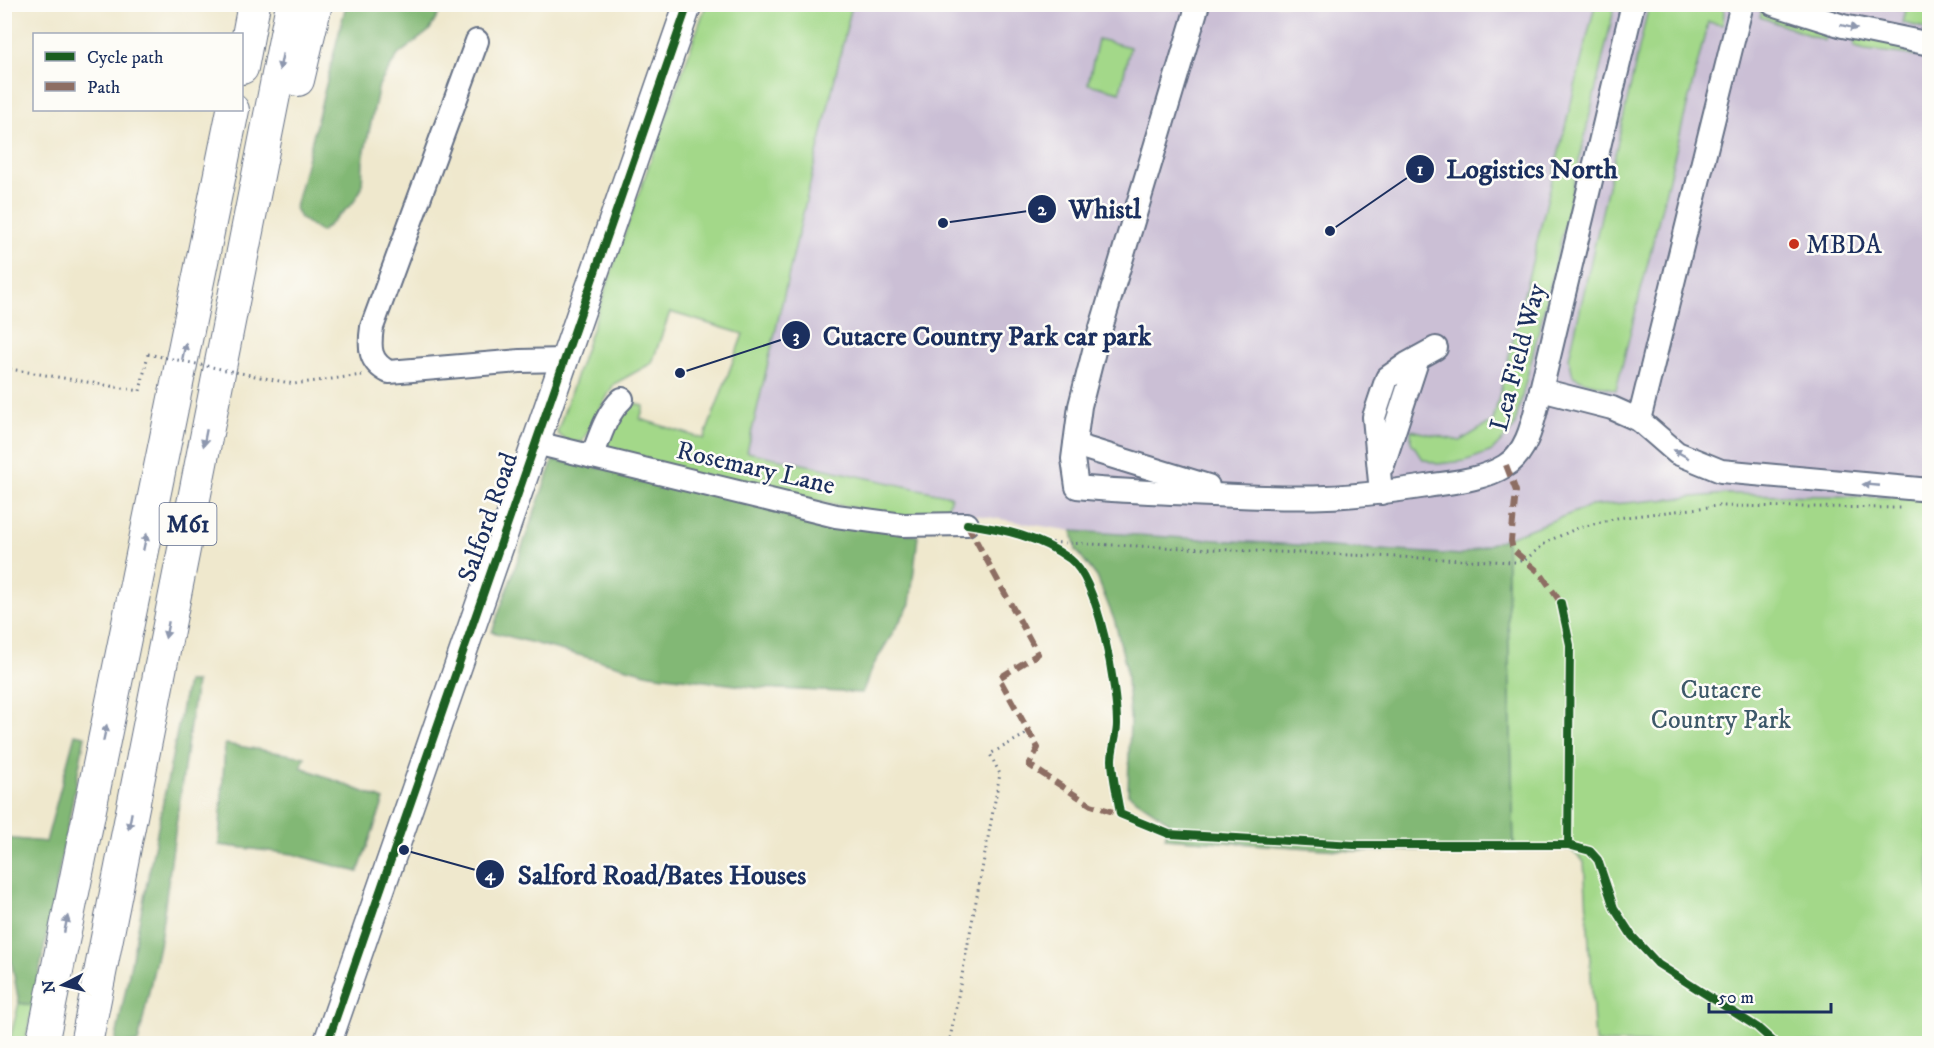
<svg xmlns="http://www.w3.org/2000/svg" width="1934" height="1048" font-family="'IM FELL DW Pica',serif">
	<rect width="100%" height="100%" fill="#fdfcf7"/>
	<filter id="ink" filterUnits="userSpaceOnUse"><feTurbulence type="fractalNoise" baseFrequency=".0167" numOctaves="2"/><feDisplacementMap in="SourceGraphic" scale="12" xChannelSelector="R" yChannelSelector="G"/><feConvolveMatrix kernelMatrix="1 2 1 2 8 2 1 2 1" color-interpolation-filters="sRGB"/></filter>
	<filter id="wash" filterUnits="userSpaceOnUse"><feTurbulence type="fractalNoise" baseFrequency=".008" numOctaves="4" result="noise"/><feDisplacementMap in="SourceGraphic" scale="24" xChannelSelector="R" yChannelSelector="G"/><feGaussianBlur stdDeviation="1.35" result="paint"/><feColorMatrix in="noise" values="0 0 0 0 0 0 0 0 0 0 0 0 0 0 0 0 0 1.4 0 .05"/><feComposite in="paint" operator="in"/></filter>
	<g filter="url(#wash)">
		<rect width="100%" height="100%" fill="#efe8cd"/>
		<!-- industrial -->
		<polygon fill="#cbbfd5" points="809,5 1929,5 1929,498 1728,494 1591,506 1461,555 1072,531 752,478 726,456 753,332"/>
		<!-- green -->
		<g fill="#a3d889" stroke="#5f8474" stroke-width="1.5">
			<polygon points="706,5 852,5 747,452 951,496 947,510 968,514 905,519 605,457 600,445 626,407 633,403 644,406 640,419 704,439 743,334 670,312 652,363 614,384 582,442 568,442 557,433 619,249"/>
			<polygon points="1595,5 1615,5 1555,266 1514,428 1492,451 1465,461 1437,464 1423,459 1411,442 1411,430 1460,441 1493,421"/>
			<polygon points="1653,5 1721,5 1724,10 1723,25 1708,22 1616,390 1583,381 1573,376 1569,358 1647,13"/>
			<polygon points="1763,5 1828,29 1825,41 1760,17"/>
			<polygon points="1882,5 1929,5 1929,29 1903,23 1906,10"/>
			<polygon points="1855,35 1922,45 1921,56 1865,50 1854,47"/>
			<polygon points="1098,39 1130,47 1120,92 1088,84"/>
			<polygon points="1728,494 1929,498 1929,1043 1595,1043 1584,862 1570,849 1514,849 1506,538 1591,506"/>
			<polygon points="19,1003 33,1005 25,1043 9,1043"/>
		</g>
		<!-- forest -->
		<g fill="#82b875" stroke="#4e746a" stroke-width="1.5">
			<polygon points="346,5 444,5 429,31 398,55 379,85 363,160 362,188 353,203 321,232 300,218 295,208"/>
			<polygon points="553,460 617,471 918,536 910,604 873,666 862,693 759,688 650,674 492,632"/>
			<polygon points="1072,531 1461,555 1506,538 1514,849 1353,851 1165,838 1169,822 1128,794 1130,718 1126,667 1115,622 1097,577 1076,550"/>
			<polygon points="187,682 196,682 160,940 138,1043 115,1043"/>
			<polygon points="75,734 85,736 33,1005 19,1003 5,926 5,838 46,842"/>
			<polygon points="225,744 305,757 301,767 384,800 358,872 293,854 219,845"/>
		</g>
	</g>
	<g filter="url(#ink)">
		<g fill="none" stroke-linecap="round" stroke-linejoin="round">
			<defs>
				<g id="minor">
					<path d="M1198 4 1094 351 1080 406 1073 459 1077 487C1115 491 1153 492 1191 494 1236 496 1281 499 1327 497 1360 496 1394 491 1427 486 1453 482 1482 480 1505 466 1530 451 1534 415 1541 390L1633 4"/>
					<polyline points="1773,4 1843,26 1930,44"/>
					<path d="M477 41 372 327C369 348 369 362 389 372L520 361 564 360"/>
					<polyline points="1541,390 1612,408 1639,420 1742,4"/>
					<polyline points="1639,420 1677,453 1721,471 1930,490"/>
					<polyline points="536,443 836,516 903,525 967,524"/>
					<polyline points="1075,445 1208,486"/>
					<path d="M592 457C600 436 606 414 622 399"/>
					<polyline points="1383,465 1418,358"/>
					<polyline points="1381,493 1374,417 1387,378 1407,364 1436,348"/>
				</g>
				<polyline id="major" points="327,1044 688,4"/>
				<g id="highway">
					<polyline points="242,68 254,4"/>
					<polyline points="298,80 316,4"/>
					<polyline points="42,1044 233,110"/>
					<polyline points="86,1044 292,4"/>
				</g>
			</defs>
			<!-- minor casing -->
			<use href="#minor" stroke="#657085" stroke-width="26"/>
			<!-- major casing -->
			<use href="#major" stroke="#657085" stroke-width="30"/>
			<!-- highway casing -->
			<use href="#highway" stroke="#657085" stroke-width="34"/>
			<!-- path -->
			<g stroke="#657085" stroke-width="3" stroke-dasharray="1.5 4.5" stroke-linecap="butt">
				<polyline points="4,368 140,391 148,354"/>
				<polyline points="260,377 294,384 362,375"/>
				<polyline points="1040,542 1516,562 1525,560 1548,541 1578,528 1617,518 1717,506 1901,508"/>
				<polyline points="949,1044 1000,774 990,754 1030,732"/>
			</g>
			<!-- minor -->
			<use href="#minor" stroke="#fff" stroke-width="22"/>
			<!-- major -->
			<use href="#major" stroke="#fff" stroke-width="27"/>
			<!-- highway -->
			<use href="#highway" stroke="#fff" stroke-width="32"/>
			<!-- path-bridge -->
			<polyline stroke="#657085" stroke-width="3" stroke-dasharray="1.5 4.5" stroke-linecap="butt" points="148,354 260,377"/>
			<!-- quiet -->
			<g stroke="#8d6e63" stroke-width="6" stroke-dasharray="12 6" stroke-linecap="butt">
				<polyline points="1506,465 1516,491 1511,541 1513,550 1541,574 1561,603"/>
				<polyline points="967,524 1038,654 999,678 1038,748 1029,765 1091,805 1120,814"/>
			</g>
			<defs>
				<g id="cycleway">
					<path d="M967 524C1003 529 1040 537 1070 559 1099 581 1117 688 1117 724 1117 736 1112 748 1112 760 1112 777 1118 797 1120 814L1169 834 1354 845H1568L1570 645 1561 603"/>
					<polyline points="1568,845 1590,851 1598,860 1614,908 1632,936 1658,964 1757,1027 1776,1044"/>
					<polyline points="327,1044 688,4"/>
				</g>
			</defs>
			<!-- cycleway casing -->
			<use href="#cycleway" stroke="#fdfcf7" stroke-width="11"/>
			<!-- cycleway -->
			<use href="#cycleway" stroke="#1b5e20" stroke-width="8"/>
		</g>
		<!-- one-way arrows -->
		<defs><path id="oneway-solid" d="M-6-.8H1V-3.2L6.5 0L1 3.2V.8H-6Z" transform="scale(1.5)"/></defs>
		<g fill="#8d97ae">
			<use href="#oneway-solid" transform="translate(1849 27) rotate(14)"/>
			<use href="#oneway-solid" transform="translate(281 62) rotate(101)"/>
			<use href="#oneway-solid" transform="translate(184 351) rotate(-78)"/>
			<use href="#oneway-solid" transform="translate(205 438) rotate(101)"/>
			<use href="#oneway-solid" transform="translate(1681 454) rotate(-151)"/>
			<use href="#oneway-solid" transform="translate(1871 485) rotate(-175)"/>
			<use href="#oneway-solid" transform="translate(145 542) rotate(-78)"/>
			<use href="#oneway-solid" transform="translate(167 630) rotate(101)"/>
			<use href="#oneway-solid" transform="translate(105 733) rotate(-78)"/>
			<use href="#oneway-solid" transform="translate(130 821) rotate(101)"/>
			<use href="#oneway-solid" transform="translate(66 924) rotate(-78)"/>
		</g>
	</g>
	<!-- markers -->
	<circle fill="#c8321e" stroke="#fdfcf7" stroke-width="2" cx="1794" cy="244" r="6"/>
	<g text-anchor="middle" stroke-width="5" stroke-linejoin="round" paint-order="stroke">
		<!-- shield labels -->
		<rect fill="#fdfcf7" stroke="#5f6c8c" stroke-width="1.5" x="159.5" y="503" width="57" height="42" rx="4.5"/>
		<g font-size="24" font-weight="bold" fill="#1b2f5e">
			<text x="188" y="532">M61</text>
		</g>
		<!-- poi labels -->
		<g font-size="26" fill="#1b2f5e" stroke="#fdfcf7" text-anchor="start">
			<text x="1806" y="253">MBDA</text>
		</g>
		<!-- street labels -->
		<g font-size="26" fill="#1b2f5e" stroke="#fdfcf7">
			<text transform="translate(1517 357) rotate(-75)" y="9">Lea Field Way</text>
			<text transform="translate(756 467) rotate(13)" y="9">Rosemary Lane</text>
			<text transform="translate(487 517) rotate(-71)" y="9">Salford Road</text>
		</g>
		<!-- park labels -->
		<g font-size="26" fill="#3d5969" stroke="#fdfcf7">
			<text x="1721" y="698">Cutacre<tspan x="1721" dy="30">Country Park</tspan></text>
		</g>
	</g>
	<!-- callouts -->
	<path fill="none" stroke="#1b2f5e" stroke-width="2" d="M1330 231L1420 169M943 223L1042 209M680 373L796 335M404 850L490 874"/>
	<g fill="#1b2f5e" stroke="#fdfcf7" stroke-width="2">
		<circle cx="1330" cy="231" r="6"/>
		<circle cx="943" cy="223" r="6"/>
		<circle cx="680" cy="373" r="6"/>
		<circle cx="404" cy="850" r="6"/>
		<circle cx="1420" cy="169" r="15"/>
		<circle cx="1042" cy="209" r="15"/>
		<circle cx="796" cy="335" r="15"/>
		<circle cx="490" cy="874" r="15"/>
	</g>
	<g font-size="18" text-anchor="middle" font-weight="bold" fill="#fff">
		<text x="1420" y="175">1</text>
		<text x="1042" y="215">2</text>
		<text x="796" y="342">3</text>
		<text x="490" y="880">4</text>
	</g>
	<g font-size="27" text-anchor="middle" font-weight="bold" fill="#1b2f5e" stroke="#fdfcf7" stroke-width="5" stroke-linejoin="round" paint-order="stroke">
		<text x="1532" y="178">Logistics North</text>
		<text x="1105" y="218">Whistl</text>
		<text x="987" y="345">Cutacre Country Park car park</text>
		<text x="662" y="884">Salford Road/Bates Houses</text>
	</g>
	<!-- margin -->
	<rect width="1934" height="1048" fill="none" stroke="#fdfcf7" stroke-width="24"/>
	<!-- legend -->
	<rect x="33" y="33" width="210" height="78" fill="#fdfcf7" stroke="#a3aaba" stroke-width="1.5"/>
	<rect x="45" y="52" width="30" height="9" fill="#1b5e20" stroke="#a3aaba" stroke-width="1.5"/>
	<text x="87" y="63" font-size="18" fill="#1b2f5e">Cycle path</text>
	<rect x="45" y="82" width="30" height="9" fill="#8d6e63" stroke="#a3aaba" stroke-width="1.5"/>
	<text x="87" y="93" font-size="18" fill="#1b2f5e">Path</text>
	<!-- north arrow -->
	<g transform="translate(63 985) rotate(263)" stroke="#fdfcf7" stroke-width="4.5" paint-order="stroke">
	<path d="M0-4.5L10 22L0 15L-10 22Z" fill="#1b2f5e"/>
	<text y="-9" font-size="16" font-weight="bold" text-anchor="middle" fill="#1b2f5e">N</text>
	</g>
	<!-- scale -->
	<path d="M1709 1003v9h122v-9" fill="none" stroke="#1b2f5e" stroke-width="3"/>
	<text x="1718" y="1003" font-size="18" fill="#1b2f5e" stroke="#fdfcf7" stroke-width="4.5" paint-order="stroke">50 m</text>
</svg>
